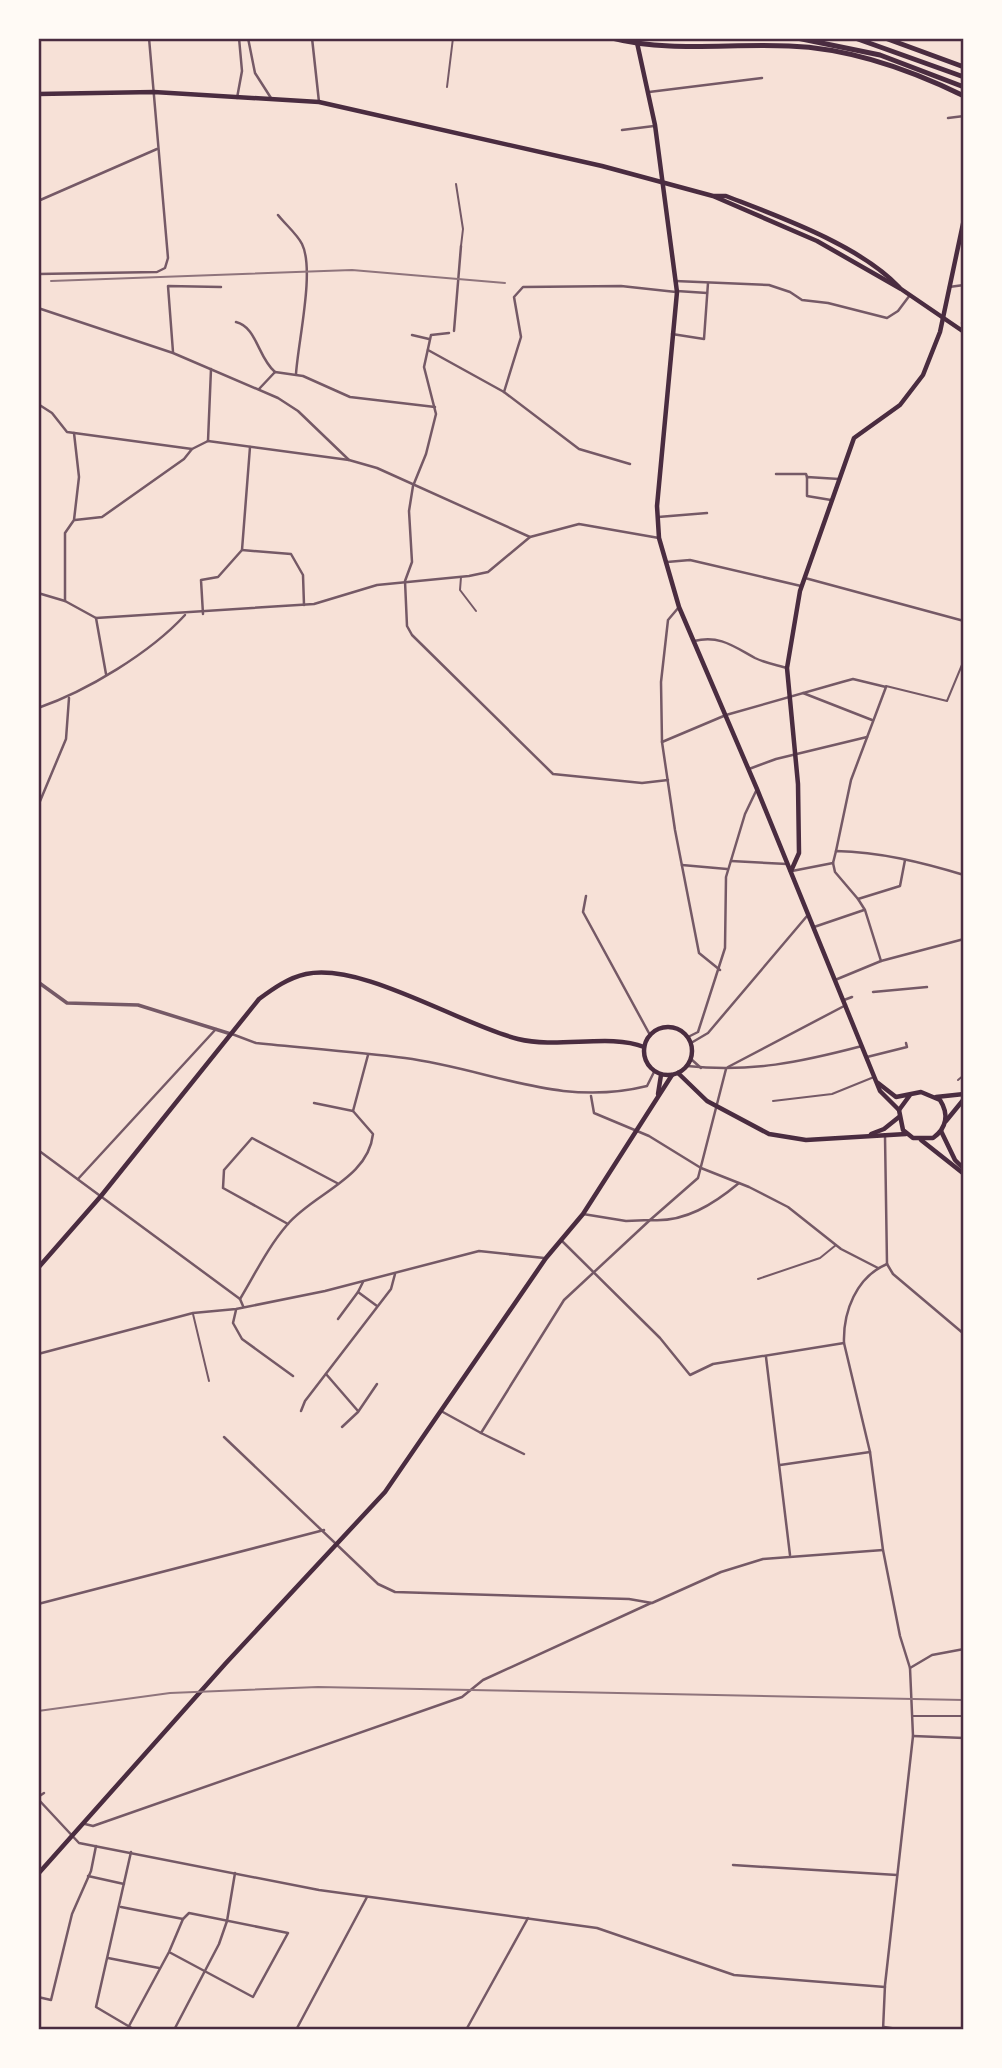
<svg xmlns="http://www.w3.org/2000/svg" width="1002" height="2068" font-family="'Alegreya Sans',sans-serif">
	<rect width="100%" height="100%" fill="#f7e1d7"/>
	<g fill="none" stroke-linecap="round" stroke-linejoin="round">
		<!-- service -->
		<g stroke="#755966" stroke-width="2">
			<polyline points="447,87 453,38"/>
			<polyline points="456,184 463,229 461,246"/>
			<polyline points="461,577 460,590 476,611"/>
			<polyline points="886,686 947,701 964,660"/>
			<polyline points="958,1080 964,1075"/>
			<polyline points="773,1101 832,1094 874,1077"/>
			<polyline points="758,1279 820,1258 836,1245"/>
			<polyline points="193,1314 209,1381"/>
			<polyline points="912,1716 964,1716"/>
		</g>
		<!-- pedestrian -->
		<polyline stroke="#755966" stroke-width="2.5" points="962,323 964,323"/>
		<!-- minor -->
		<g stroke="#755966" stroke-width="2.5">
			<polyline points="248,38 255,73 271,98"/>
			<polyline points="312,38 319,102"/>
			<polyline points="649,92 762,78"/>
			<polyline points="237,98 242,71 239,38"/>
			<polyline points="948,118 964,116"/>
			<polyline points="622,130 654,126"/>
			<polyline points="38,201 157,149"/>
			<path d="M278 215C285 224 297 234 302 244 315 270 298 342 296 374"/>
			<polyline points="38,274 157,272 165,268 168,258 149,38"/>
			<polyline points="675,281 769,285 790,292 802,300 828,303 887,318 898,311 910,295"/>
			<polyline points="949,287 964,285"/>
			<polyline points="677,291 707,293"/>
			<polyline points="38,308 173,353 278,398 298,411 349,460"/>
			<path d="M236 322C257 327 258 358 275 372"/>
			<polyline points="454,331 461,246"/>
			<polyline points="449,333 431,335 424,367 436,414 426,454 413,486 409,511 412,562 405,581 407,626 412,635 553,774 642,783 668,780"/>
			<polyline points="672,334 704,339 708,283"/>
			<polyline points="412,335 429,339"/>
			<polyline points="428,350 504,392 579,449 630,464"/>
			<polyline points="173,352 168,286 221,287"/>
			<polyline points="259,389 275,372 303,376 350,397 435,407"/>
			<polyline points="504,392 521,337 514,297 523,287 621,286 676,292"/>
			<polyline points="38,404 52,413 67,432 192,449 208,441"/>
			<polyline points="208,441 349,460 377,468 530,537 579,524 659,538"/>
			<polyline points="208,441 211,369"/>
			<polyline points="776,474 806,474 807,477"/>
			<polyline points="831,500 807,496 807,477 839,479"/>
			<polyline points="658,517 707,513"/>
			<polyline points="75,520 102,517 184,459 192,449"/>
			<polyline points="242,550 291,554 303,575 304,605"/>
			<polyline points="667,562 690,560 801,586"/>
			<polyline points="805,578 964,621"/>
			<polyline points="38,593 65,601 96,618 314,604 377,585 469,576 488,572 530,537"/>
			<polyline points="65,601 65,533 74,520 79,477 74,433"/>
			<polyline points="679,607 668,620 661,682 662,742 675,830 699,953 720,970"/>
			<polyline points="203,614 201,580 218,577 242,550 250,447"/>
			<polyline points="96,618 106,674"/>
			<path d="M694 641C720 635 733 646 755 658 765 663 777 665 787 668"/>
			<polyline points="803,693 872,720"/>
			<path d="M38 708C87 691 150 653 185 615"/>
			<polyline points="662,742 726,715 842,682 853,679 886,687 851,780 836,851"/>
			<polyline points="749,769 776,759 867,737"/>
			<polyline points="38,806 66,739 69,698"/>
			<polyline points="731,861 787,864"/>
			<path d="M833 863 836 851C880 852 921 862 964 875"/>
			<polyline points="833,863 835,872 858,899 900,886 905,860"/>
			<polyline points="682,865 727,869"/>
			<polyline points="792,871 833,863"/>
			<polyline points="586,896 583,912 650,1035"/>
			<polyline points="858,899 865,910 881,961"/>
			<polyline points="814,927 864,910"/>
			<polyline points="835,980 881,961 964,939"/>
			<polyline points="873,992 927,987"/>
			<polyline points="844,1000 852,997"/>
			<path d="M232 1034 256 1043C305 1048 355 1052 405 1058 490 1069 559 1108 647 1086L654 1072"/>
			<polyline points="688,1037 698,1032 725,948 726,877 745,814 757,789"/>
			<polyline points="691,1043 708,1033 807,916"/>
			<polyline points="867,1057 907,1047 906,1043"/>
			<polyline points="691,1059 701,1068"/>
			<path d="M687 1066C750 1073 801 1062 862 1046"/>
			<polyline points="728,1067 846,1005"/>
			<polyline points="591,1096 594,1113 649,1136 701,1168 749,1187 788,1207 841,1249 878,1268"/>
			<polyline points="314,1103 353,1111"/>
			<polyline points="885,1136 887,1264"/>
			<polyline points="38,1150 240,1299"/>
			<polyline points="78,1179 216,1029"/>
			<polyline points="583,1214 626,1221 650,1220 698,1178 726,1069"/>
			<polyline points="288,1224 223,1188 224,1170 252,1138 337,1183"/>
			<polyline points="561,1240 660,1338 690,1375 713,1364 844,1343"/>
			<polyline points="887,1264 893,1274 964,1334"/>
			<polyline points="363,1282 358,1292 377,1306"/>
			<path d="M243 1306 240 1299C255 1274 268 1247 287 1225 314 1193 368 1179 373 1134L353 1111 368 1055"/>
			<polyline points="236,1310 233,1323 242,1339 293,1376"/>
			<polyline points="338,1319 358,1292"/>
			<polyline points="38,1354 193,1313 236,1309 325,1291 479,1251 544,1258"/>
			<polyline points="766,1357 790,1555"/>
			<polyline points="326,1374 358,1411"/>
			<polyline points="301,1411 305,1401 391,1289 395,1274"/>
			<path d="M441 1411 481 1433 564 1300 650 1220C684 1223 714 1204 739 1183"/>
			<polyline points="342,1427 358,1412 377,1384"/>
			<polyline points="481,1433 524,1454"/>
			<polyline points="224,1437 378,1584 395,1592 629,1599 652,1603 721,1572 763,1559 883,1550"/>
			<polyline points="780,1465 870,1452"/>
			<polyline points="38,1604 324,1530"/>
			<polyline points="910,1668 932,1655 964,1649"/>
			<polyline points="913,1736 964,1738"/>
			<polyline points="38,1797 44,1793"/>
			<polyline points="38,1799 79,1843 319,1890 597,1928 734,1975 885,1987"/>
			<polyline points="85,1824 93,1826 462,1697 483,1680 651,1603"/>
			<polyline points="131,1852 96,2007 135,2030"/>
			<polyline points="733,1865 897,1875"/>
			<polyline points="88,1876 124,1884"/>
			<polyline points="121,1907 183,1919"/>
			<polyline points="108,1958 159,1968"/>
			<polyline points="38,1997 51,2000 72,1914 91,1871 96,1846"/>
			<polyline points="129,2026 169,1952 183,1919 189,1913 288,1933 253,1997 169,1952"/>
			<polyline points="884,2027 904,2030"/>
			<polyline points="174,2030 219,1944 227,1921 235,1873"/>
			<polyline points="296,2030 367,1897"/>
			<polyline points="466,2030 528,1918"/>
			<path d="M883 2030 885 1985 913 1736 910 1668 900 1636 883 1550 870 1452 844 1343C843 1312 856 1277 887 1264"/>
		</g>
		<!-- tertiary -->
		<polyline stroke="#755966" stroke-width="3.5" points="38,982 67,1003 138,1005 231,1034"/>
		<!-- secondary -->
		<g stroke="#4a2c40" stroke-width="4.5">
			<polyline points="791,871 799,853 798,784 787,668 800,591 854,438 900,405 923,375 940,332 964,219"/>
			<circle cx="668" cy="1051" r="24"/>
			<polyline points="678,1073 707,1101 769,1134 806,1140 906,1134"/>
			<polyline points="658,1094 661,1075"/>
			<polyline points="936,1097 964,1094"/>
			<polyline points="946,1121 964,1099"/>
			<polyline points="871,1134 884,1129 899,1117"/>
			<path d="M38 1268 101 1196 259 999C274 988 288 978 306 974 362 962 459 1024 518 1039 558 1049 610 1033 644 1047"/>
			<polyline points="38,1874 226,1663 385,1492 546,1258 583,1214 672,1075"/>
		</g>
		<!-- primary -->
		<g stroke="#4a2c40" stroke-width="4.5">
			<polyline points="636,38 655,125 677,292 657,506 659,538 679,607 757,789 880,1091 899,1110"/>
			<polyline points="38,94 154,92 319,102 602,166 713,196 817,241 901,289 964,332"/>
			<path d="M714 196H726C780 217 859 245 899 287"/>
			<path d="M878 1083 896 1097 921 1092 940 1100C949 1114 947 1128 933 1138H913L903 1130 899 1110 910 1095"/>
			<polyline points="941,1131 955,1160 964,1169"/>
			<polyline points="921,1140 964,1174"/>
		</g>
		<!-- trunk -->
		<g stroke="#4a2c40" stroke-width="5">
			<path d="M612 38C670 53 730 43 789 46 848 48 911 70 964 96"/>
			<polyline points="677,38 691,38"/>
			<polyline points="797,38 880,55 964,87"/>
			<polyline points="855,38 964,77"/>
			<polyline points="885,38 964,67"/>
		</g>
		<!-- tram -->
		<polyline stroke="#8f747c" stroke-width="2" points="51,281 352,270 505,283"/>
		<!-- rail -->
		<polyline stroke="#8f747c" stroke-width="2" points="38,1711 170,1693 318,1687 964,1700"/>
	</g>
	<!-- border -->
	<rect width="1002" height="2068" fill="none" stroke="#fffaf5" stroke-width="80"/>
	<rect x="40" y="40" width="922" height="1988" fill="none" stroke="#4a2c40" stroke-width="2.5"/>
</svg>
